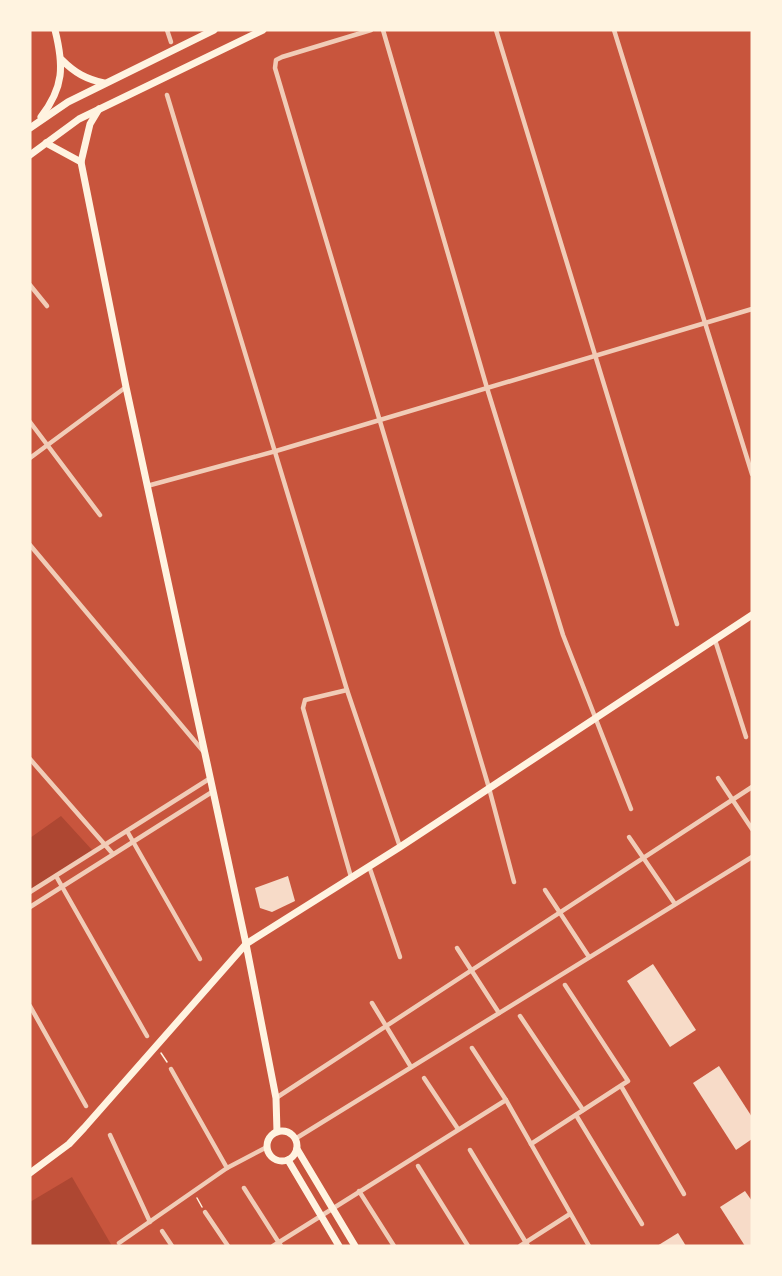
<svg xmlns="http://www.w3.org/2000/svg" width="782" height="1276" font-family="Barlow,sans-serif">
	<rect width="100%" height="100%" fill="#c8553d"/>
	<!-- green -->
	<g fill="#ae4732">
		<polygon points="61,816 93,851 30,891 30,838"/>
		<polygon points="72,1177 112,1246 30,1246 30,1202"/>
	</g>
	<!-- building -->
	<g fill="#f7dbc8">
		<polygon points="288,876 295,901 272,912 260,908 255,888"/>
		<polygon points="653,964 696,1030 670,1047 627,981"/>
		<polygon points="719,1066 752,1117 752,1139 736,1150 693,1083"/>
		<polygon points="745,1191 752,1201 752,1246 745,1246 720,1207"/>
		<polygon points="678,1233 686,1246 657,1246"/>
	</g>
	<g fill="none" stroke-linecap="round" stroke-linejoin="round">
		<!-- path -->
		<g stroke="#fff3e0" stroke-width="1.5">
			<polyline points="161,1053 167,1062"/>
			<polyline points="197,1198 202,1207"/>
		</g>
		<!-- minor -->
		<g stroke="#f1ccb7" stroke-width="4.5">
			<polyline points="167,30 171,42"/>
			<polyline points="371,30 282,57 276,60 275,68 489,788 514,882"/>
			<polyline points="383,30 487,388 563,635 631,809"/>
			<polyline points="496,30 677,624"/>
			<polyline points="614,30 752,474"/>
			<polyline points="167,95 347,690 400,847"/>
			<polyline points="30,285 47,306"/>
			<polyline points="30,422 100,515"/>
			<polyline points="30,458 126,387"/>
			<polyline points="147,486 276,451 752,309"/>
			<polyline points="30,545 203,751"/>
			<polyline points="715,640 746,737"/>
			<polyline points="347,690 305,700 303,708 351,877"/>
			<polyline points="30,759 113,854"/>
			<polyline points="718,778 752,829"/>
			<polyline points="127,831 200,959"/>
			<polyline points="629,837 675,904"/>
			<polyline points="369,866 400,957"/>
			<polyline points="56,876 147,1036"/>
			<polyline points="545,890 589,957"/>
			<polyline points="30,892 209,779"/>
			<polyline points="30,907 212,792"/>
			<polyline points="457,948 499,1013"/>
			<polyline points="372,1003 411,1067"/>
			<polyline points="30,1006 86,1106"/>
			<polyline points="520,1016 583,1110"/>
			<polyline points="472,1048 506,1100 589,1246"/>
			<polyline points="171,1069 227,1168"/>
			<polyline points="424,1078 458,1129"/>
			<polyline points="621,1086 684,1194"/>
			<polyline points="276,1098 752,787"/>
			<polyline points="576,1115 642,1224"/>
			<polyline points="110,1135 150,1222"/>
			<polyline points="295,1139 752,857"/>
			<polyline points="531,1144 628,1081 565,985"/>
			<polyline points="470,1150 528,1246"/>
			<polyline points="418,1166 468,1246"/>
			<polyline points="244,1188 281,1246"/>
			<polyline points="359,1191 394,1246"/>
			<polyline points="205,1212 228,1246"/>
			<polyline points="162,1231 172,1246"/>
			<polyline points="119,1243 227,1168 267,1147"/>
			<polyline points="273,1246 506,1100"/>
			<polyline points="520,1246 570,1214"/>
		</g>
		<!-- secondary -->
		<g stroke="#fff3e0" stroke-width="7">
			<path d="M62 60C75 73 86 79 104 83"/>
			<polyline points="99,109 90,124 81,162 126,387 246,944 276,1098 277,1132"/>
			<path d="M41 117C64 87 64 66 55 30"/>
			<polyline points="30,128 68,102 214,30"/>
			<polyline points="46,143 81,162"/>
			<polyline points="30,155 79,119 263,30"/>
			<circle cx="282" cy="1146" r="15"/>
			<polyline points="297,1149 355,1246"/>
			<polyline points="288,1160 339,1246"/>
			<polyline points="30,1173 69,1144 84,1128 246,944 400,847 752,615"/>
		</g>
	</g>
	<!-- border -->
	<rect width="782" height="1276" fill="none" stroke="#fff3e0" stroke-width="63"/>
</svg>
